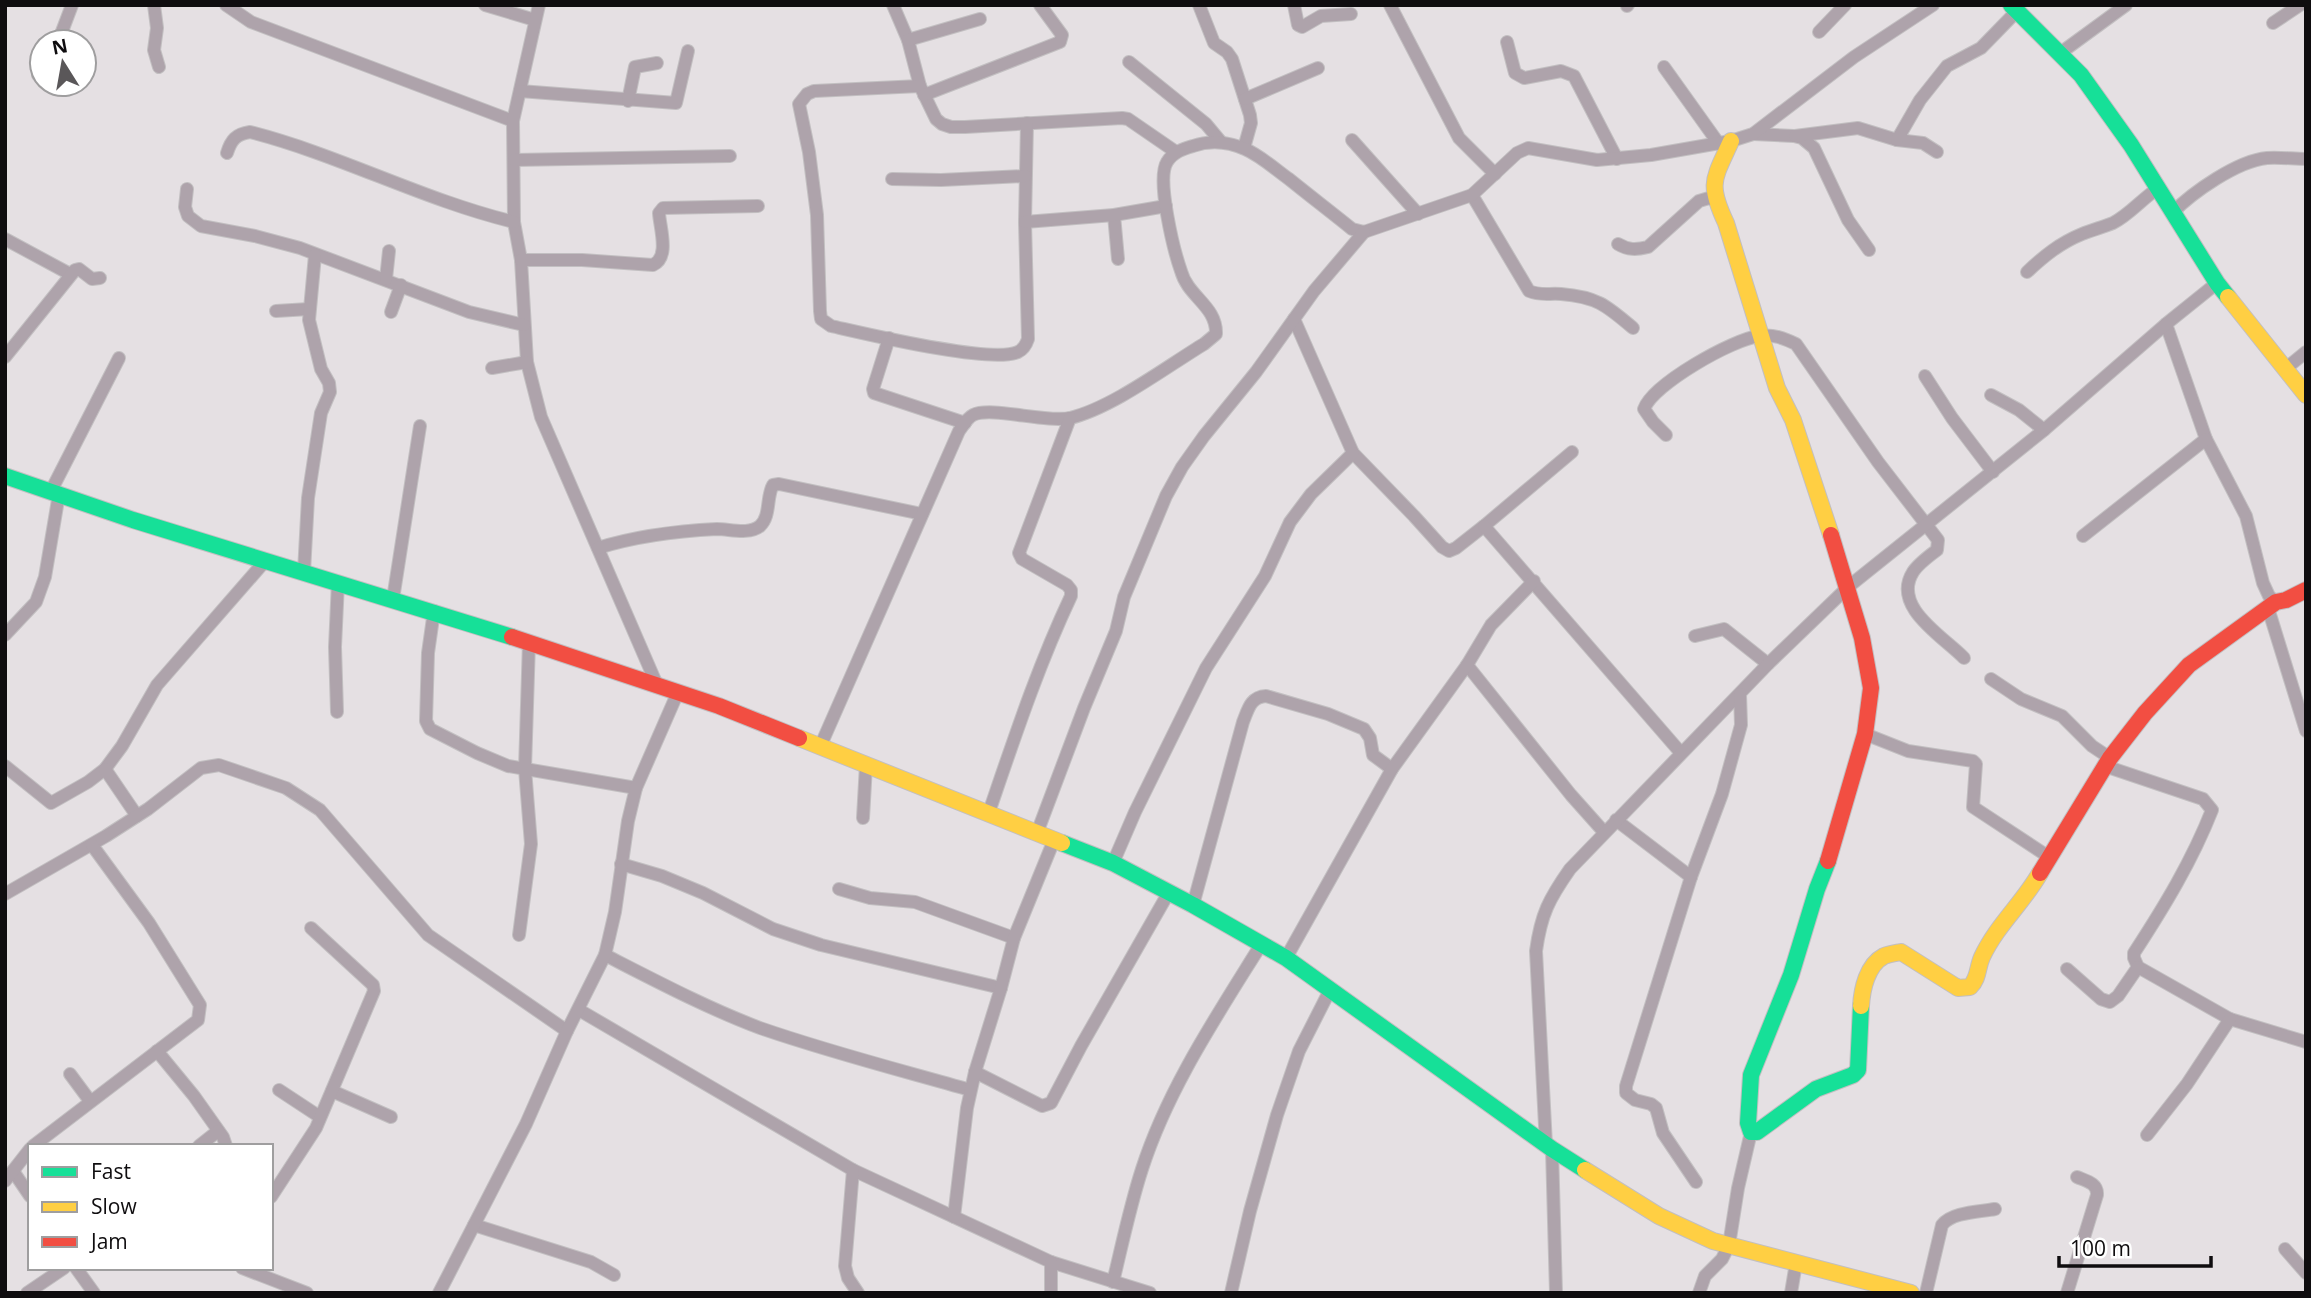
<svg xmlns="http://www.w3.org/2000/svg" width="2311" height="1298" font-family="'Open Sans',sans-serif">
	<rect width="100%" height="100%" fill="#e5e0e3"/>
	<g fill="none" stroke-linecap="round" stroke-linejoin="round">
		<defs>
			<g id="street">
				<polyline points="154,5 157,28 154,50 159,67"/>
				<polyline points="226,5 251,22 513,121"/>
				<polyline points="485,5 535,20"/>
				<polyline points="539,5 513,121 514,222 521,260 527,362 541,417 657,685"/>
				<polyline points="893,5 908,40 920,86 936,119 942,124 951,127 965,127 1122,118 1128,119 1176,152"/>
				<polyline points="1199,5 1214,43 1227,52 1232,59 1250,115 1251,123 1244,148"/>
				<polyline points="1294,5 1298,25 1302,27 1321,16 1351,14"/>
				<polyline points="1390,5 1459,138 1495,174"/>
				<polyline points="1627,6 1628,5"/>
				<polyline points="2273,23 2300,5"/>
				<polyline points="1819,32 1845,5"/>
				<polyline points="908,40 980,19"/>
				<polyline points="58,42 72,5"/>
				<polyline points="1507,42 1515,73 1524,78 1561,71 1574,76 1617,159"/>
				<polyline points="2059,54 2126,5"/>
				<polyline points="1129,62 1206,124 1221,142"/>
				<polyline points="1664,67 1719,144"/>
				<polyline points="38,75 42,72"/>
				<path d="M920 86 814 91 807 94 799 104 809 152 817 215 820 311 821 319 831 326C867 334 990 364 1018 352 1024 349 1026 345 1028 339L1025 222 1027 123"/>
				<polyline points="520,91 676,103 688,51"/>
				<polyline points="924,95 1060,42 1062,35 1040,5"/>
				<polyline points="1245,99 1318,68"/>
				<polyline points="628,101 635,67 657,63"/>
				<polyline points="1753,134 1794,136 1802,138 1814,148 1848,220 1869,250"/>
				<polyline points="1795,136 1858,128 1897,140 1923,143 1937,152"/>
				<polyline points="1352,140 1418,214"/>
				<polyline points="1897,140 1920,100 1947,66 1981,48 2017,11"/>
				<path d="M227 153C231 140 236 134 250 132 340 155 423 200 514 222"/>
				<polyline points="514,160 730,156"/>
				<polyline points="892,179 941,180 1025,176"/>
				<polyline points="187,189 185,207 188,216 201,226 255,236 300,248 469,312 524,325"/>
				<path d="M1472 195 1529 291C1540 296 1549 293 1561 294 1597 297 1606 305 1633 328"/>
				<path d="M2172 213C2193 192 2237 161 2267 158 2280 157 2293 159 2306 159"/>
				<polyline points="1114,215 1118,259"/>
				<polyline points="1025,222 1114,215 1166,206"/>
				<polyline points="5,239 70,274"/>
				<path d="M1618 244C1628 250 1636 250 1648 247L1699 201 1709 198 1715 200"/>
				<path d="M521 260H582L653 265C670 257 660 229 659 213L663 208 758 206"/>
				<path d="M2027 272C2044 256 2060 243 2082 234 2092 230 2103 227 2113 223 2129 215 2142 199 2157 189"/>
				<polyline points="386,279 389,251"/>
				<polyline points="276,311 309,309"/>
				<polyline points="391,312 401,285"/>
				<polyline points="1294,319 1353,453 1414,516 1442,547 1449,551 1456,548 1484,526 1572,452"/>
				<polyline points="2166,324 2206,439 2246,516 2263,583 2269,596 2276,602"/>
				<polyline points="889,338 873,389 874,393 965,423"/>
				<polyline points="5,357 75,270 79,269 92,279 100,278"/>
				<polyline points="492,368 527,362"/>
				<polyline points="2285,369 2306,352"/>
				<polyline points="1925,376 1952,418 1993,472"/>
				<polyline points="1991,395 2019,410 2044,430"/>
				<path d="M1666 435 1653 422 1644 409C1653 384 1733 339 1759 336 1773 334 1784 338 1796 344L1878 462 1938 540 1937 550C1929 556 1918 564 1913 572 1891 607 1944 637 1964 658"/>
				<polyline points="51,491 119,358"/>
				<polyline points="1484,526 1681,753"/>
				<polyline points="2083,536 2206,439"/>
				<path d="M598 548C636 536 677 531 717 529 730 529 749 535 760 526 771 516 766 497 773 485L779 484 922 514"/>
				<polyline points="304,572 308,498 321,413 330,392 329,383 321,369 309,320 315,255"/>
				<polyline points="393,599 420,426"/>
				<polyline points="2268,608 2306,731"/>
				<polyline points="434,611 428,653 426,721 430,729 477,753 508,766 636,788"/>
				<polyline points="5,635 36,602 45,577 59,494"/>
				<polyline points="1695,636 1724,629 1768,664"/>
				<polyline points="1467,665 1571,795 1604,832"/>
				<polyline points="1991,679 2021,699 2062,716 2092,746 2110,758"/>
				<polyline points="337,712 335,647 338,582"/>
				<polyline points="1865,734 1908,751 1973,761 1976,764 1973,807 2049,857"/>
				<path d="M820 747 959 431C963 426 967 418 973 415 991 406 1045 423 1070 418 1112 408 1166 367 1204 344L1216 334C1217 306 1188 297 1181 271 1174 251 1156 179 1167 162 1173 152 1183 149 1193 146 1210 140 1229 142 1245 149 1261 156 1275 169 1289 179 1310 196 1331 212 1352 229L1364 232 1472 195 1517 153 1528 148 1597 160 1651 155 1731 141 1753 134 1854 57 1933 5"/>
				<polyline points="5,766 51,803 88,782 105,769 122,746 157,685 266,560"/>
				<path d="M2105 766 2203 799 2212 810C2192 861 2164 907 2134 953V958L2138 967 2230 1019 2306 1042"/>
				<polyline points="105,769 137,816"/>
				<path d="M989 812C1014 739 1038 666 1071 596V590L1067 585 1022 559 1019 553 1070 418"/>
				<polyline points="863,818 866,765"/>
				<polyline points="1616,820 1691,877"/>
				<polyline points="1037,833 1084,708 1116,631 1124,597 1166,496 1182,467 1204,436 1256,372 1314,291 1364,232"/>
				<polyline points="1113,863 1135,812 1206,668 1265,576 1290,522 1311,494 1353,453"/>
				<polyline points="621,864 662,876 703,893 773,929 821,945 1001,988"/>
				<polyline points="839,889 870,898 915,902 1014,938"/>
				<polyline points="5,894 106,836 148,809 201,768 219,765 286,788 320,810 428,935 567,1031"/>
				<path d="M1193 905 1243 722C1248 710 1250 697 1266 696L1328 714 1364 729 1370 738 1373 755 1392 769"/>
				<polyline points="519,935 531,844 525,769 529,642"/>
				<path d="M605 955C656 981 707 1008 760 1028 829 1052 900 1070 970 1090"/>
				<polyline points="1286,958 1392,769 1467,665 1491,625 1534,581"/>
				<polyline points="2067,969 2101,999 2110,1002 2118,996 2138,967"/>
				<polyline points="579,1010 853,1170 1051,1262 1150,1293"/>
				<polyline points="157,1051 194,1096 223,1137 226,1146"/>
				<polyline points="975,1072 1042,1106 1051,1103 1081,1046 1169,892"/>
				<polyline points="70,1074 90,1101"/>
				<polyline points="279,1090 320,1117"/>
				<polyline points="332,1091 391,1117"/>
				<polyline points="2147,1135 2187,1084 2230,1019"/>
				<path d="M1546 1145 1536 951C1541 914 1549 899 1570 869L1768 664 1848 587 2044 430 2166 324 2217 283"/>
				<polyline points="33,1146 198,1020 200,1005 149,923 92,845"/>
				<polyline points="199,1146 218,1131"/>
				<polyline points="1552,1149 1556,1293"/>
				<polyline points="853,1170 845,1266 848,1278 858,1293"/>
				<polyline points="13,1171 30,1196"/>
				<polyline points="5,1181 30,1149"/>
				<polyline points="1696,1182 1663,1133 1656,1108 1651,1104 1635,1100 1626,1093 1626,1086 1691,877 1722,794 1741,725 1740,694"/>
				<polyline points="271,1197 316,1128 374,991 373,985 311,928"/>
				<polyline points="954,1217 967,1108 975,1072 1001,988 1014,938 1054,840"/>
				<polyline points="474,1225 591,1262 614,1275"/>
				<polyline points="2285,1249 2306,1273"/>
				<polyline points="1051,1262 1051,1293"/>
				<polyline points="76,1268 94,1293"/>
				<polyline points="242,1268 307,1293"/>
				<path d="M1113 1282C1122 1245 1130 1206 1142 1169 1168 1088 1218 1014 1262 943"/>
				<polyline points="27,1293 64,1268"/>
				<polyline points="439,1293 526,1124 567,1031 605,955 615,912 628,821 636,788 678,692"/>
				<polyline points="1231,1293 1250,1211 1277,1115 1299,1051 1330,990"/>
				<polyline points="1699,1293 1705,1276 1722,1259 1729,1245 1738,1188 1751,1132"/>
				<polyline points="1791,1293 1796,1263"/>
				<path d="M1926 1293 1942 1225C1952 1212 1979 1212 1995 1209"/>
				<path d="M2067 1293 2097 1195C2098 1183 2086 1181 2077 1177"/>
			</g>
			<g id="fast">
				<polyline points="2011,5 2081,75 2131,145 2217,283 2228,297"/>
				<polyline points="5,476 133,520 512,637"/>
				<polyline points="1062,843 1113,863 1193,905 1286,958 1552,1149 1585,1170"/>
				<polyline points="1828,861 1817,889 1791,975 1751,1075 1748,1123 1751,1132 1757,1132 1816,1089 1853,1075 1858,1070 1861,1006"/>
			</g>
			<g id="slow">
				<path d="M1731 141C1714 179 1707 183 1726 223L1777 388 1793 420 1831 535"/>
				<polyline points="2228,297 2306,395"/>
				<polyline points="799,738 1062,843"/>
				<path d="M1861 1006C1862 989 1867 965 1884 956 1889 954 1896 953 1901 952L1958 988 1970 987C1979 978 1977 968 1982 957 1997 925 2023 903 2040 873"/>
				<polyline points="1585,1170 1659,1216 1713,1241 1911,1293"/>
			</g>
			<g id="jam">
				<polyline points="512,637 719,706 799,738"/>
				<polyline points="1828,861 1865,734 1871,688 1862,638 1831,535"/>
				<polyline points="2040,873 2110,758 2145,713 2189,665 2276,602 2286,600 2306,590"/>
			</g>
		</defs>
		<!-- street casing -->
		<use href="#street" stroke="#c2bfc1" stroke-width="14"/>
		<!-- fast casing -->
		<use href="#fast" stroke="#c2bfc1" stroke-width="18"/>
		<!-- slow casing -->
		<use href="#slow" stroke="#c2bfc1" stroke-width="18"/>
		<!-- jam casing -->
		<use href="#jam" stroke="#c2bfc1" stroke-width="18"/>
		<!-- street -->
		<use href="#street" stroke="#aea3ab" stroke-width="12"/>
		<!-- fast -->
		<use href="#fast" stroke="#16e098" stroke-width="16"/>
		<!-- slow -->
		<use href="#slow" stroke="#ffcf43" stroke-width="16"/>
		<!-- jam -->
		<use href="#jam" stroke="#f24e42" stroke-width="16"/>
	</g>
	<!-- border -->
	<rect width="2311" height="1298" fill="none" stroke="#0f0d0f" stroke-width="14"/>
	<!-- legend -->
	<rect x="28" y="1144" width="245" height="126" fill="#ffffff" stroke="#9f9e9f" stroke-width="2"/>
	<rect x="42" y="1167" width="35" height="10" fill="#16e098" stroke="#9f9e9f" stroke-width="2"/>
	<text x="91" y="1179" font-size="21" fill="#0f0d0f">Fast</text>
	<rect x="42" y="1202" width="35" height="10" fill="#ffcf43" stroke="#9f9e9f" stroke-width="2"/>
	<text x="91" y="1214" font-size="21" fill="#0f0d0f">Slow</text>
	<rect x="42" y="1237" width="35" height="10" fill="#f24e42" stroke="#9f9e9f" stroke-width="2"/>
	<text x="91" y="1249" font-size="21" fill="#0f0d0f">Jam</text>
	<!-- north arrow -->
	<g transform="translate(63 63) rotate(349)"><circle r="33" fill="#ffffff" stroke="#9f9e9f" stroke-width="2"/>
	<path d="M0-5L12 26L0 18L-12 26Z" fill="#5a5759"/>
	<text y="-10" font-size="19" font-weight="bold" text-anchor="middle" fill="#0f0d0f">N</text>
	</g>
	<!-- scale -->
	<path d="M2059 1256v10h152v-10" fill="none" stroke="#0f0d0f" stroke-width="3.5"/>
	<text x="2070" y="1256" font-size="21" fill="#0f0d0f" stroke="#ffffff" stroke-width="5" paint-order="stroke">100 m</text>
</svg>
